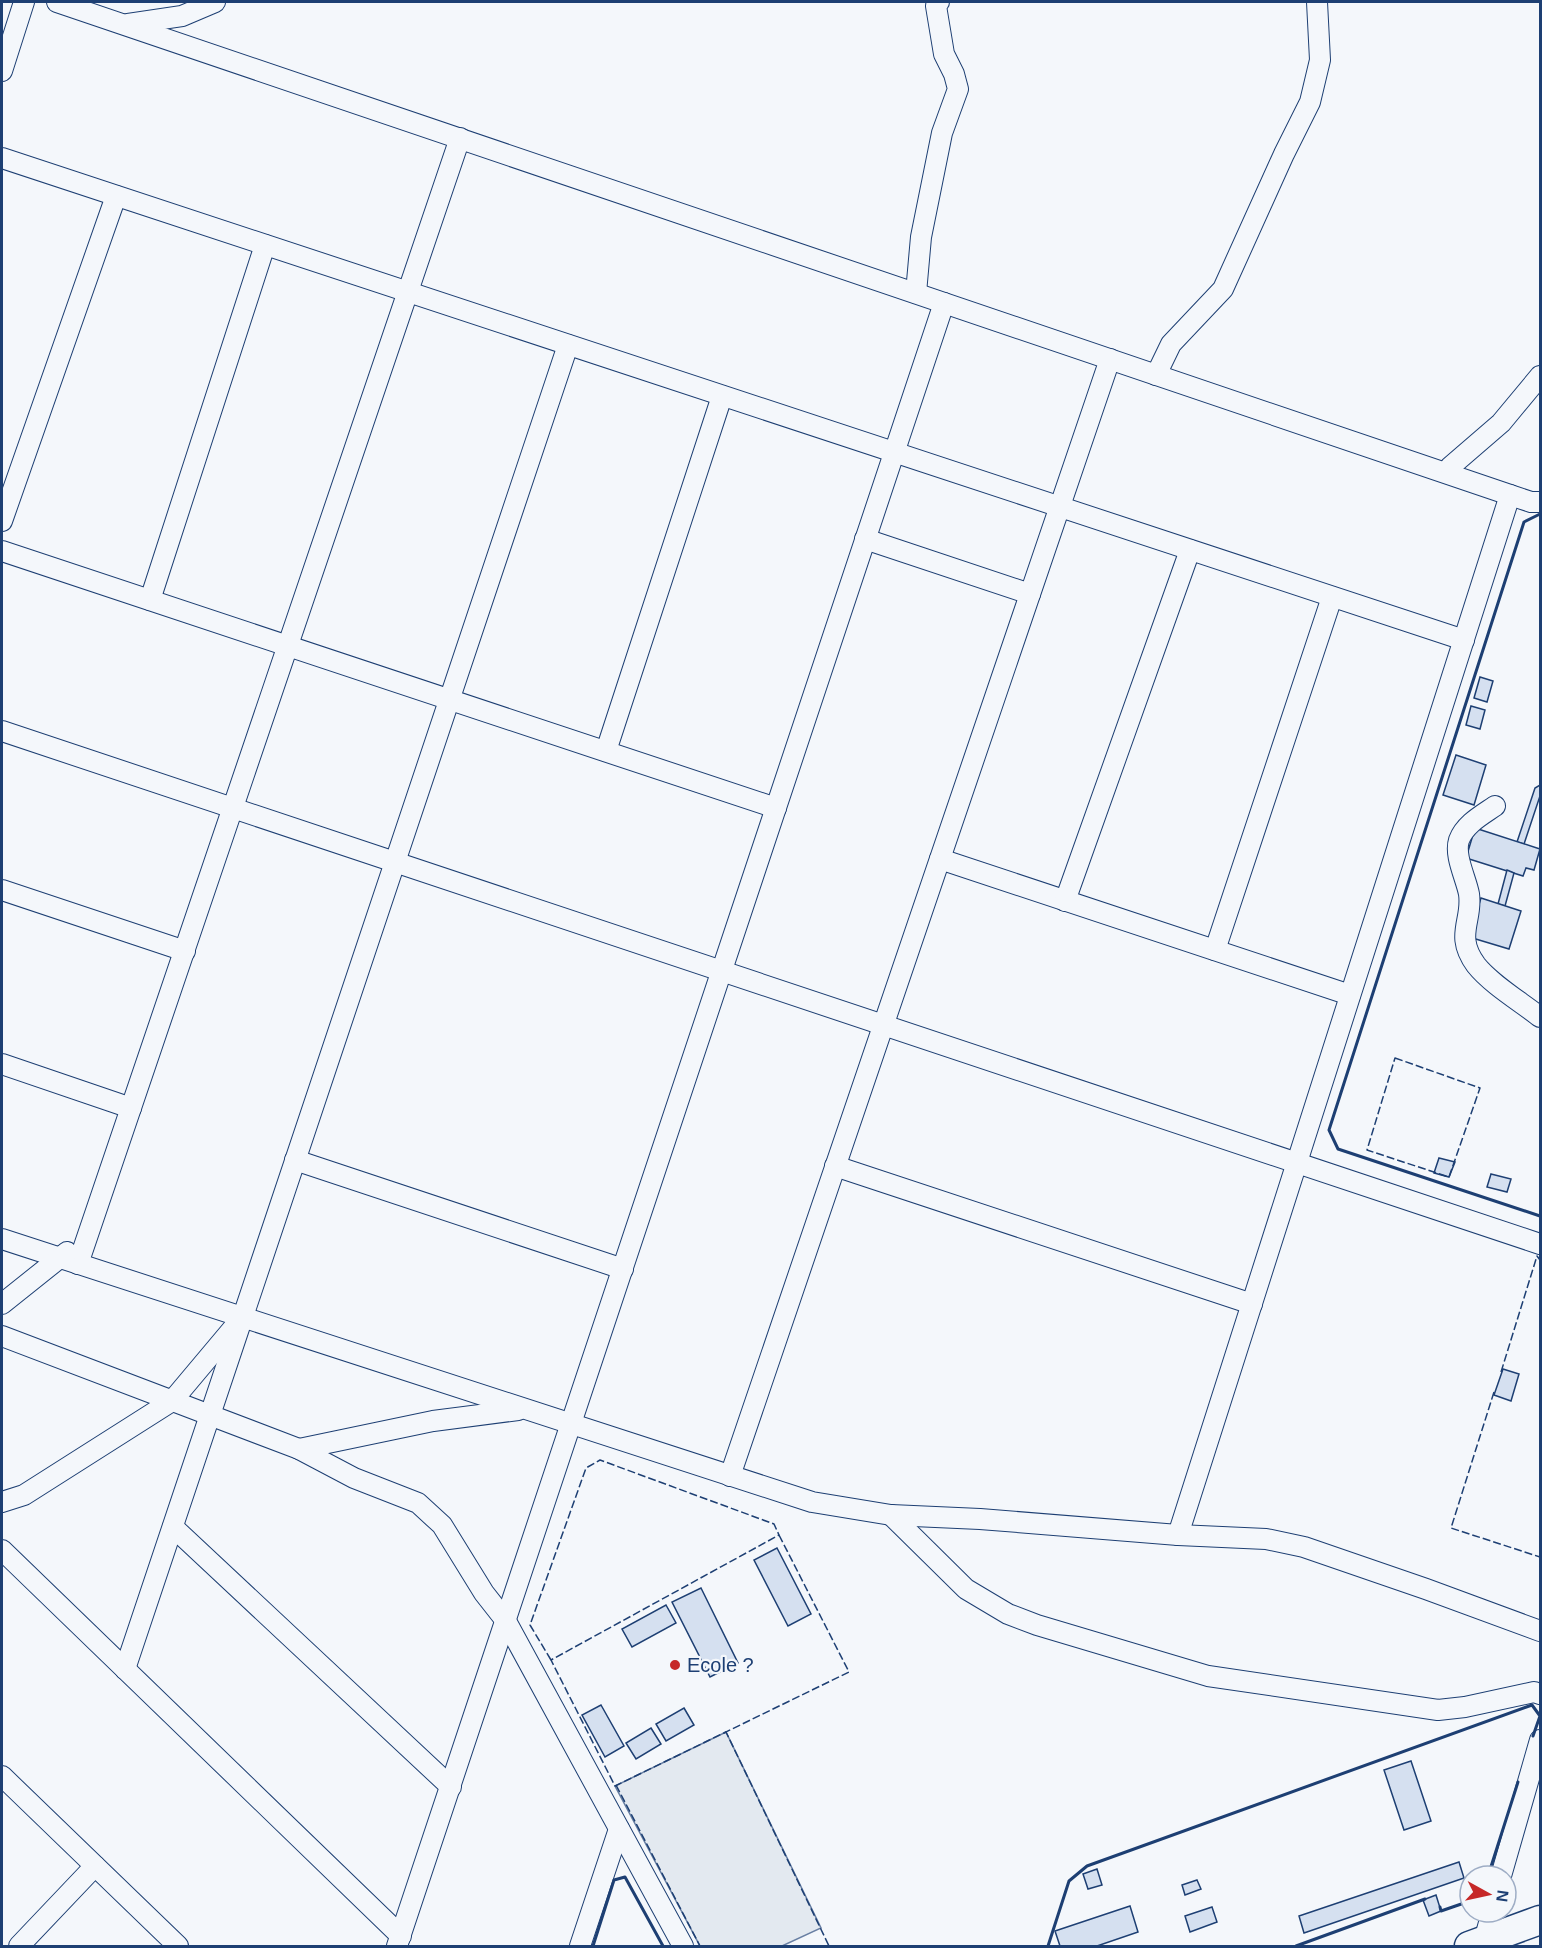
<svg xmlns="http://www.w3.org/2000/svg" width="1542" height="1948" font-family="Helvetica,sans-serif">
	<rect width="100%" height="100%" fill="#f4f7fb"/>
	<!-- green -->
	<polygon fill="#e3e9f0" stroke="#687fa3" stroke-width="1.5" points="726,1732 821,1928 782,1946 700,1946 615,1786"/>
	<!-- building -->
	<g fill="#d5e0f0" stroke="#1d3f73" stroke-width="1.5">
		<polygon points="1480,677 1493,681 1487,702 1474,698"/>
		<polygon points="1471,706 1485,710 1480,729 1466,725"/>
		<polygon points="1456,755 1486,765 1474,805 1443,795"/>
		<polygon points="1540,785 1540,796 1524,844 1517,842 1535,788"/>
		<polygon points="1475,828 1540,849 1534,870 1526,868 1523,876 1466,858"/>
		<polygon points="1507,870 1514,873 1505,906 1498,904"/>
		<polygon points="1481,898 1521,911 1509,949 1469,937"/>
		<polygon points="1439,1158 1455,1162 1449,1177 1434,1173"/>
		<polygon points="1491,1174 1511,1179 1507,1192 1487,1187"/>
		<polygon points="1503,1369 1519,1374 1511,1401 1494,1395"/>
		<polygon points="777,1548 811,1614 788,1626 754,1560"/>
		<polygon points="701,1588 738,1663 710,1677 672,1602"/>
		<polygon points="666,1605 676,1623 632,1647 622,1629"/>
		<polygon points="601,1705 624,1746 605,1757 582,1715"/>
		<polygon points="684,1708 694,1725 666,1741 656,1724"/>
		<polygon points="651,1728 661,1744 636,1759 626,1743"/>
		<polygon points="1411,1761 1431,1821 1404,1830 1384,1770"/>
		<polygon points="1459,1862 1464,1878 1304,1933 1299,1916"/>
		<polygon points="1097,1869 1102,1885 1088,1889 1083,1874"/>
		<polygon points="1197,1880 1201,1889 1185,1895 1182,1885"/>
		<polygon points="1436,1895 1441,1911 1429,1916 1423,1900"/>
		<polygon points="1130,1906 1138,1932 1097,1946 1060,1946 1055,1931"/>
		<polygon points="1212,1907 1217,1922 1190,1932 1185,1916"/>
	</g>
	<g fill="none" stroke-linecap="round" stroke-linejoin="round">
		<defs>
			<g id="minor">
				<polyline points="57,2 1510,495 1531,502 1540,502"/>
				<polyline points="128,24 182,16 215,2"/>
				<polyline points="2,71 24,2"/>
				<polyline points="2,158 1464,640"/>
				<polyline points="916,293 921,237 942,133 958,89 954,74 944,54 936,6 939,2"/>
				<polyline points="1156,375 1171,344 1223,289 1284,154 1310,102 1320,60 1317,2"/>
				<polyline points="1450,467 1501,423 1540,376"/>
				<polyline points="2,521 116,196"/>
				<polyline points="865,539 1030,594"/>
				<polyline points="2,551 776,808"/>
				<polyline points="150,600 265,245"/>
				<polyline points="2,731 1540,1244"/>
				<polyline points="606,751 722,396"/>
				<path d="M1495 806C1482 815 1465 824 1459 840 1454 856 1466 878 1469 894 1473 921 1454 935 1476 965 1491 984 1521 1002 1540 1017"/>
				<polyline points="940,859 1350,995"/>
				<polyline points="2,890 185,951"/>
				<polyline points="1065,901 1190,550"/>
				<polyline points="1215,950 1332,597"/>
				<polyline points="2,1064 131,1108"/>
				<polyline points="295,1160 623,1269"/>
				<polyline points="835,1166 1252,1304"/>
				<polyline points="2,1239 812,1502 891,1515 980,1519 1178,1535 1266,1539 1304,1547 1426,1589 1540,1631"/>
				<polyline points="78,1264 460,138"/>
				<polyline points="2,1304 67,1252"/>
				<polyline points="2,1336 299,1449 354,1478 418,1503 442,1525 484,1593 506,1621 683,1946"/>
				<polyline points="299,1449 433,1421 518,1410"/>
				<polyline points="730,1476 1110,359"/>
				<polyline points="2,1502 24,1495 172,1401 235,1326"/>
				<polyline points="891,1515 966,1589 1008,1614 1037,1625 1208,1676 1438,1710 1465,1707 1534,1692 1540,1694"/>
				<polyline points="173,1527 451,1787"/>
				<polyline points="1178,1535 1510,495"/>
				<polyline points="2,1550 401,1936"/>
				<polyline points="125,1669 568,345"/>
				<polyline points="2,1776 178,1946"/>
				<polyline points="1501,1876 1540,1740"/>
				<polyline points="1484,1941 1492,1912"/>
				<polyline points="19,1946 95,1866"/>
				<polyline points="397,1946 944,303"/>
				<polyline points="580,1946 619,1829"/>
			</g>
			<polyline id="highway" points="1469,1946 1540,1920"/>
		</defs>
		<!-- minor casing -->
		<use href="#minor" stroke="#1d3f73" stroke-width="22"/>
		<!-- highway casing -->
		<use href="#highway" stroke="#1d3f73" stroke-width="31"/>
		<!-- minor -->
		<use href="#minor" stroke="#f4f7fb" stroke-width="20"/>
		<!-- highway -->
		<use href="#highway" stroke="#f4f7fb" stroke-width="28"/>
		<!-- fence -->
		<g stroke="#1d3f73" stroke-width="1.5" stroke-dasharray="8 3" stroke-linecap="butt">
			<polygon points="1395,1058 1480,1088 1449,1177 1367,1150"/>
			<polyline points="1501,1372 1537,1256 1540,1260"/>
			<polyline points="1494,1392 1451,1528 1540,1557"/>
			<polygon points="779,1535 849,1672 615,1786 551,1660"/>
			<polyline points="551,1660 530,1625 586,1468 600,1460 774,1524 779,1535"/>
			<polyline points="724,1733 726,1732 829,1946"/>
			<polyline points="616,1785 700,1946"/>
		</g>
		<!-- wall -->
		<g stroke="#1d3f73" stroke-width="3">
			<polyline points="1540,514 1524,522 1329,1130 1338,1149 1540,1216"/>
			<polyline points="1488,1876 1518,1782"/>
			<polyline points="1440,1907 1441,1911 1470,1901"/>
			<polyline points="593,1946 614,1880 625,1877 663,1946"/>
			<polyline points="1048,1946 1069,1881 1087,1866 1532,1705 1540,1716 1533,1736"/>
			<polyline points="1296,1946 1425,1899"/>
		</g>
	</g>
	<!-- markers -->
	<circle fill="#c62828" stroke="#f4f7fb" stroke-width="2" cx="675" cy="1665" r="6"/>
	<g text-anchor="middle" stroke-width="4.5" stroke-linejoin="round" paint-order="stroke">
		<!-- poi labels -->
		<g font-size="20" fill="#1d3f73" stroke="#f4f7fb" text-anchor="start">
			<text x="687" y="1672">Ecole ?</text>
		</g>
	</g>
	<!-- border -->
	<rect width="1542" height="1948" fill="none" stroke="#1d3f73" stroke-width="6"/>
	<!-- north arrow -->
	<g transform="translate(1488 1894) rotate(98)"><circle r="28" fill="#f4f7fb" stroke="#9eadc5" stroke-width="1.5"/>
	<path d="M0-4.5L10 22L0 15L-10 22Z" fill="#c62828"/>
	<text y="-9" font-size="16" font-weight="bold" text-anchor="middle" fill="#1d3f73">N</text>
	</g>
</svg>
